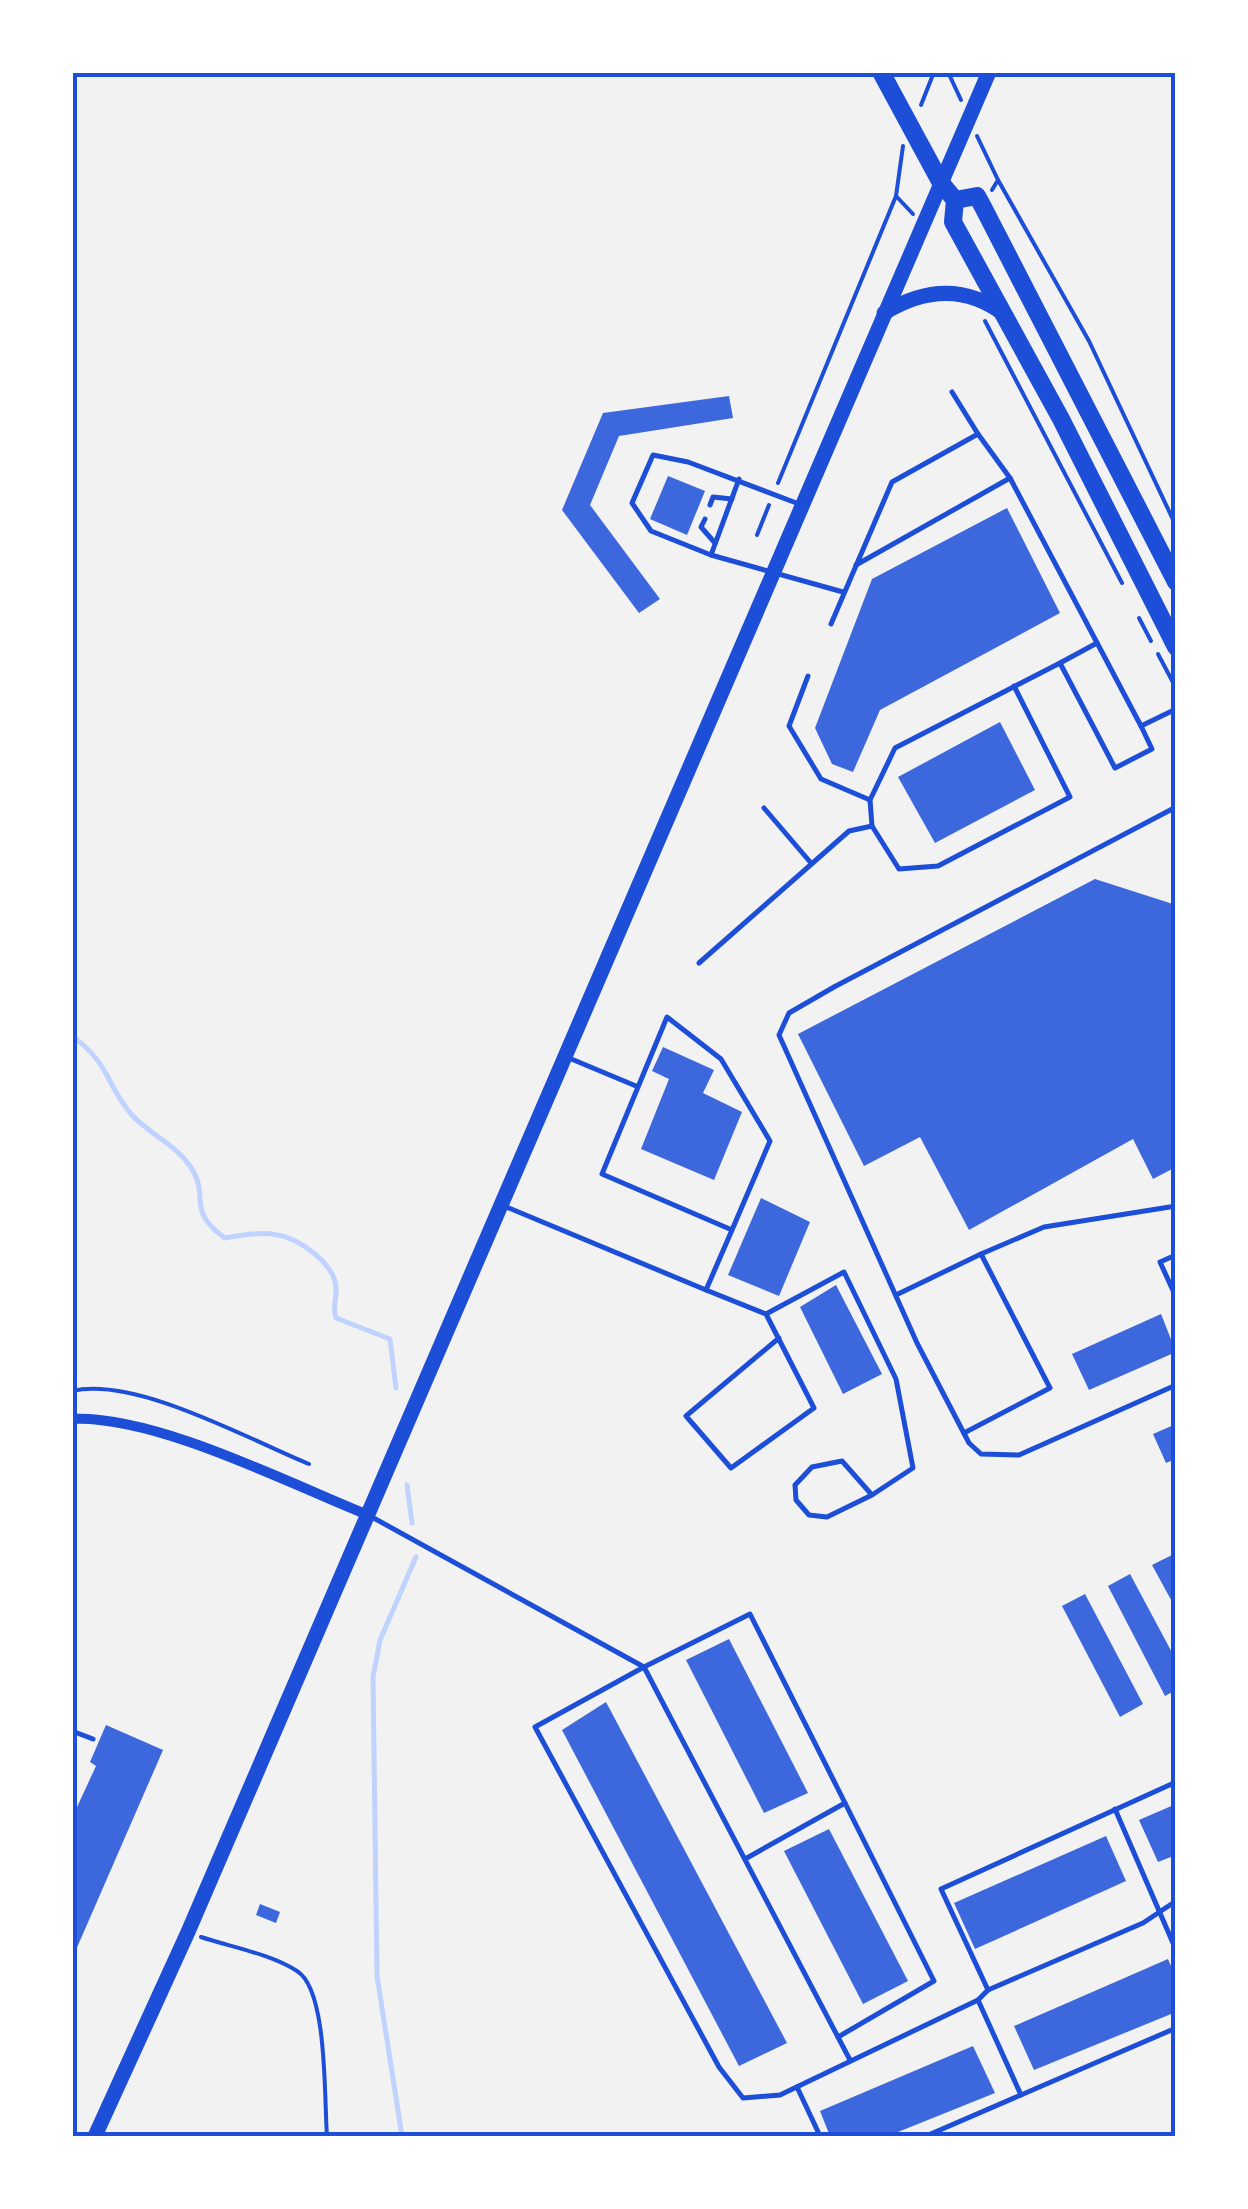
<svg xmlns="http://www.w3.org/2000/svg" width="1248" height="2209" font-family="'Alegreya Sans',sans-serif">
	<rect width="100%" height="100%" fill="#f2f2f2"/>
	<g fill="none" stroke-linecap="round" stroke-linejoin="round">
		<!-- stream -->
		<g stroke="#bfd3fe" stroke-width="5">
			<path d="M72 1036C112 1065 105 1085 132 1115 149 1134 175 1144 190 1166 211 1197 185 1210 225 1238 262 1231 285 1229 315 1254 324 1261 335 1274 336 1287 337 1299 332 1306 336 1318L390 1339 396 1388"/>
			<polyline points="407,1485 412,1523"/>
			<polyline points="402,2136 377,1976 373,1677 380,1640 416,1557"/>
		</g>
	</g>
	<!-- building -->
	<g fill="#3d67dc">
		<polygon points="729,396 733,418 619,436 590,505 660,599 639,613 562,510 603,413"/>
		<polygon points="668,476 705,491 687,535 650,519"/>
		<polygon points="1007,508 1060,613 880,710 853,772 832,764 815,728 872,579"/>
		<polygon points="1000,722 1035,790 935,843 898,777"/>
		<polygon points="1095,879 1176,905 1176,1167 1153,1179 1133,1139 969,1230 920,1137 864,1166 798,1034"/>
		<polygon points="663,1047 714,1070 703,1093 742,1112 714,1180 641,1149 669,1079 652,1071"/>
		<polygon points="761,1198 810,1222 779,1296 728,1275"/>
		<polygon points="836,1285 882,1374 843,1394 800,1307"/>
		<polygon points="1161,1314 1176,1352 1089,1390 1072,1354"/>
		<polygon points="1176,1424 1176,1459 1166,1463 1153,1434"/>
		<polygon points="1176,1553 1176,1609 1152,1565"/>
		<polygon points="1130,1574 1176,1660 1176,1690 1165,1696 1108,1586"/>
		<polygon points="1085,1594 1143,1704 1120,1717 1062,1606"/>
		<polygon points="729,1639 808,1793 764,1813 686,1660"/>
		<polygon points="606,1702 787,2043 739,2066 562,1730"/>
		<polygon points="106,1725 163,1750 72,1959 72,1818 96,1766 90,1762"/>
		<polygon points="1176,1804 1176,1855 1158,1862 1139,1820"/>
		<polygon points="829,1829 908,1981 863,2004 784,1851"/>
		<polygon points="1106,1836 1126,1881 975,1949 954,1903"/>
		<polygon points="260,1904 280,1912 276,1923 256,1915"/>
		<polygon points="1168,1959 1176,1977 1176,2012 1034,2070 1014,2026"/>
		<polygon points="973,2046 995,2093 888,2136 830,2136 820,2111"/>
	</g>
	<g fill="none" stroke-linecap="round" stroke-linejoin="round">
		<!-- path -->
		<g stroke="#1d4ed8" stroke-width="4">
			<polyline points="948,72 961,100"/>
			<polyline points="921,105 934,72"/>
			<polyline points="977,136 998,180 992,190"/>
			<polyline points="903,146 896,196 913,214"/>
			<polyline points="998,180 1089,341 1176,526"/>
			<polyline points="985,321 1122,583"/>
			<polyline points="778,483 896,196"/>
			<polyline points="757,535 769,505"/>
			<polyline points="1139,618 1151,641"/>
			<polyline points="1158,654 1176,688"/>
			<path d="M72 1391C135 1376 248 1439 309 1464"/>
			<path d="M201 1937C231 1947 271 1954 297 1971 328 1990 324 2099 327 2136"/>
		</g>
		<!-- service -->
		<g stroke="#1d4ed8" stroke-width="5">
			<polyline points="952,392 978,434"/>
			<polyline points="799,504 688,462 653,455 632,503 651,531 711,555 843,592"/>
			<polyline points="710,505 713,497 732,499"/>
			<polyline points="705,519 701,527 715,543"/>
			<polyline points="711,555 739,479"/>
			<polyline points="856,565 1010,478"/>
			<polyline points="831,624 892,482 978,434 1010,478 1141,726 1176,709"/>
			<polyline points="1060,663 1097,643"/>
			<polyline points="808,676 789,726 821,779 870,800 895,748 1060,663 1115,768 1152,749 1141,726"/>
			<polyline points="870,800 872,826 899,869 938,866 1070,797 1014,686"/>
			<polyline points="1176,807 834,987 789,1013 779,1035 917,1343 969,1443 981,1454 1019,1455 1176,1385"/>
			<polyline points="764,808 811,863"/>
			<polyline points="699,963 849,831 872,826"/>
			<polyline points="569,1058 636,1086"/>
			<polyline points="504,1206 706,1290 732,1230 602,1174 667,1017 721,1059 770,1141 732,1230"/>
			<polyline points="981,1254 1044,1227 1176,1206"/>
			<polyline points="1176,1255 1160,1262 1176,1297"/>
			<polyline points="706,1290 766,1314 814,1408 731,1468 686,1416 779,1338"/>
			<polyline points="898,1294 981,1254 1050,1388 964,1433"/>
			<polyline points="766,1314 844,1272 896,1379 913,1468 872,1495 842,1461 812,1467 795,1485 796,1500 809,1515 827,1517 872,1495"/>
			<polyline points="370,1516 644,1667 535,1727 719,2067 743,2098 780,2095 978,2000 988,1990 1143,1923 1176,1901"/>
			<polyline points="72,1731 93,1739"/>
			<polyline points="845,1803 750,1614 644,1667 850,2060"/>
			<polyline points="1115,1809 1176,1950"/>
			<polyline points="745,1859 845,1803 934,1981 838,2037"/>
			<polyline points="988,1990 941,1889 1176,1782"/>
			<polyline points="978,2000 1021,2095"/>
			<polyline points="797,2087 820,2136"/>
			<polyline points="926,2136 1176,2028"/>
		</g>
		<!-- minor -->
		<path stroke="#1d4ed8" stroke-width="10" d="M72 1419C155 1415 288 1483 368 1515"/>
		<!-- secondary -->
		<g stroke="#1d4ed8" stroke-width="15">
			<path d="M884 313C925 288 966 285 1005 315"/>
			<polyline points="95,2136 188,1932 989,72"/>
		</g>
		<!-- primary -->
		<g stroke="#1d4ed8" stroke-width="18">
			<polyline points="881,72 941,183 955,200 953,222 1061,419 1176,647"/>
			<polyline points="955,200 977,196 982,205 1176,582"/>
		</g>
	</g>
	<!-- border -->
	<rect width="1248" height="2209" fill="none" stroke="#ffffff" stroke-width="150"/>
	<rect x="75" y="75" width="1098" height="2059" fill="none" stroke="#1d4ed8" stroke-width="4"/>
</svg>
